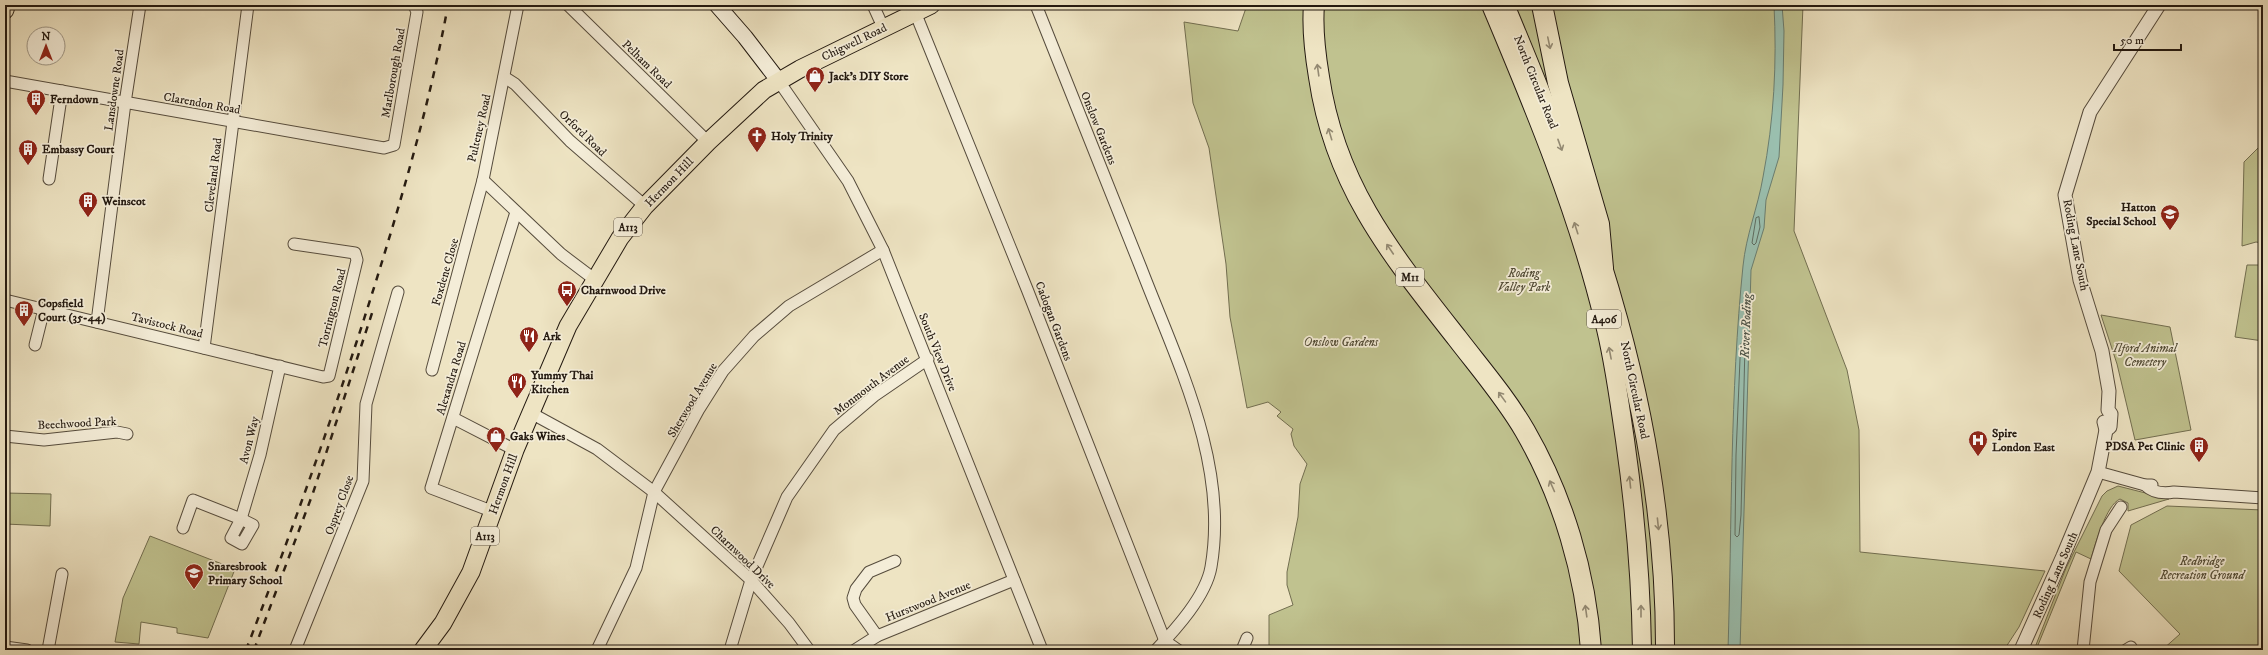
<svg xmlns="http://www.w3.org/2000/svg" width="2268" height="655" font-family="'IM FELL DW Pica',serif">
	<rect width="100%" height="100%" fill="#eee4c3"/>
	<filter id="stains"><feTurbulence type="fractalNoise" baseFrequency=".005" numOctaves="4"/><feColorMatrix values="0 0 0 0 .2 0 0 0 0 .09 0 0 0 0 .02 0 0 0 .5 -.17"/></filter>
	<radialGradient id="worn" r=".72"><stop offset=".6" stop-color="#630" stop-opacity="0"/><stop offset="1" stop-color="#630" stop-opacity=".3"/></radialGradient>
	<!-- green -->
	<g fill="#c0c28f" stroke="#726e50">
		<polygon points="1247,5 1803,5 1794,231 1847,370 1859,430 1860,552 2045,571 2019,627 2004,650 1269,650 1269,615 1293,605 1287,585 1287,572 1298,517 1300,484 1307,464 1294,446 1291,434 1293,429 1277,416 1281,412 1268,402 1247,408 1230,317 1226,264 1209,148 1193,103 1184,22 1238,31"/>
		<polygon points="2263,143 2263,341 2235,337 2247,265 2261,265 2262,243 2256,242 2242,246 2244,162"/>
		<polygon points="2101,315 2170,327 2191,430 2135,440 2117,364"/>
		<path d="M2118 486 2169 499 2128 511V503L2120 499C2106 505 2095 545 2091 559L2076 552 2036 650H2034L2066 568 2102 496 2107 491Z"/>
		<polygon points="5,493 51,494 50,526 5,524"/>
		<polygon points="2167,506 2263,510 2263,650 2162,650 2180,634 2119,571 2131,525"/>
		<polygon points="150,536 235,569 208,638 177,633 177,628 141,622 139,644 115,642 123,598"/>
	</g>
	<!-- water -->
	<path fill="#9abfaf" stroke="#6a7d6f" d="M1774 5H1782L1784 31 1783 85 1779 157 1766 200 1764 228 1751 270 1740 650H1728C1732 522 1730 393 1743 266 1746 235 1758 207 1763 177 1774 120 1777 63 1774 5Z"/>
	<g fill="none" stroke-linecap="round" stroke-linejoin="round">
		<!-- shore -->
		<g stroke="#5e6c60" stroke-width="1">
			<polygon points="1759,217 1760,227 1756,243 1754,245 1752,243 1756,218"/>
			<polygon points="1743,342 1745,344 1741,515 1739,535 1737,537 1735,535 1736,455 1740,359 1741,344"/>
		</g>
		<defs>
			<g id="minor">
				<polyline points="518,5 483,180 561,254 594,279"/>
				<polyline points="568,5 708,142"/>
				<polyline points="873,5 883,27"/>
				<path d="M1036 5C1071 93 1106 180 1141 268 1177 362 1229 463 1211 567 1206 596 1176 629 1156 650"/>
				<polyline points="915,12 1027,289 1165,641"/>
				<polyline points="504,77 515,84 570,141 645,206"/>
				<polyline points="778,80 848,181 883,250 1042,650"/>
				<polyline points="5,81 384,148 394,145 417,12 414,5"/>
				<polyline points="49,179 62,91"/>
				<polyline points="5,300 323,377 329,376 357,260 355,253 294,244"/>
				<polyline points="97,322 125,103 140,5"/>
				<polyline points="35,345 44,309"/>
				<polyline points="204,348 248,5"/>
				<polyline points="432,370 483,180"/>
				<polyline points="531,413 597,449 654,492 751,580 789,623 809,650"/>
				<polyline points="453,418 515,450"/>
				<polyline points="5,436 44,440 117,432 127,434"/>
				<polyline points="2098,472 2145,485 2152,485"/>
				<path d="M2145 485C2153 493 2163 494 2174 492L2263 498"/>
				<polyline points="494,512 431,488 516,212"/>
				<polygon points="241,519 253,525 242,544 231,538"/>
				<polyline points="183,528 193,500 241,519 260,455 280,366"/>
				<polyline points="877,636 855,605 853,598 856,589 869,572 895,561"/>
				<polyline points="1165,641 1178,650"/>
				<polyline points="5,647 27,650"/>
				<polyline points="48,650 62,574"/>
				<polyline points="295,650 363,481 366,404 398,292"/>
				<polyline points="597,650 636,568 654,492 699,409 723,371 754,336 789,306 883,250"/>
				<polyline points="730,650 751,580 787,497 834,430 874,396 928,359"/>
				<polyline points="855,650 877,636 1014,580"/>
				<polyline points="1242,650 1247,638"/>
				<polyline points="2083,650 2090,582 2106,530 2121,507"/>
				<polyline points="2126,650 2131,647"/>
			</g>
			<g id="tertiary">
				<polyline points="2106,430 2110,427 2111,414 2108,410 2109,391 2102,351 2080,280 2065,195 2090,112 2159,5"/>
				<polyline points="2021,650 2063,556 2098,472 2106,430 2104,422"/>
			</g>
			<polyline id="secondary" points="717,5 745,37 778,80"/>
			<g id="primary">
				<polyline points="5,10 6,5"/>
				<polyline points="423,650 443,623 471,572 515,450 568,326 620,238 645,206 708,142 764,90 800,69 931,5"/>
			</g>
			<g id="trunk">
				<path d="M1491 5C1534 107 1578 213 1604 321 1614 359 1619 400 1625 440 1635 510 1641 579 1642 650"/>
				<path d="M1505 5C1593 214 1666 420 1665 650"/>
			</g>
			<g id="motorway">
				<path d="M1314 5C1312 29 1315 53 1319 77 1335 186 1391 254 1457 338 1480 368 1506 398 1525 431 1563 497 1586 574 1591 650"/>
				<polyline points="1542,5 1558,83 1599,224 1603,268"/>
			</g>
		</defs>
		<!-- minor casing -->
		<use href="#minor" stroke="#564c3d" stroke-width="13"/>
		<!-- tertiary casing -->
		<use href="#tertiary" stroke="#564c3d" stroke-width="15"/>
		<!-- secondary casing -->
		<use href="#secondary" stroke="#231910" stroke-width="17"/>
		<!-- primary casing -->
		<use href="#primary" stroke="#231910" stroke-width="19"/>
		<!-- trunk casing -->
		<use href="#trunk" stroke="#231910" stroke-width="20"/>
		<!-- motorway casing -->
		<use href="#motorway" stroke="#231910" stroke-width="22"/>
		<!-- minor -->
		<use href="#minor" stroke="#f4edd8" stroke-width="11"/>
		<!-- tertiary -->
		<use href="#tertiary" stroke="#f4edd8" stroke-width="13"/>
		<!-- secondary -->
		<use href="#secondary" stroke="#f4edd8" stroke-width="15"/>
		<!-- primary -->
		<use href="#primary" stroke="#eee4c3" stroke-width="17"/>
		<!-- trunk -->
		<use href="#trunk" stroke="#eee4c3" stroke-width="18"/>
		<!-- motorway -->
		<use href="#motorway" stroke="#eee4c3" stroke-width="20"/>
		<!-- rail -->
		<g stroke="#231910" stroke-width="2.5" stroke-dasharray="7 7" stroke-linecap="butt">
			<path d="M246 650C295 523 341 395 381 265 407 180 432 93 448 5"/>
			<polyline points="254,650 313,493 374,307"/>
		</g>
	</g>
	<!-- one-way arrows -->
	<defs><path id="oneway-shaft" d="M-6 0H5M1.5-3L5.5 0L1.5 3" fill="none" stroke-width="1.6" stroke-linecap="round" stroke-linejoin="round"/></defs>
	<g stroke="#938972">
		<use href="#oneway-shaft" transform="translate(1549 43) rotate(78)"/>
		<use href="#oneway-shaft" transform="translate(1318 70) rotate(-98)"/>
		<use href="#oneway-shaft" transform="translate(1330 134) rotate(-107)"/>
		<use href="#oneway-shaft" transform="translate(1560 145) rotate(70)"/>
		<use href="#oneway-shaft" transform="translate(1576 228) rotate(-108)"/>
		<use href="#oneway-shaft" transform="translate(1390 249) rotate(-124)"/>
		<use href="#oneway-shaft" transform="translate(1610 353) rotate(-101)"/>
		<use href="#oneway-shaft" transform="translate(1502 397) rotate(-126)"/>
		<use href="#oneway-shaft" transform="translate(1630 482) rotate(-96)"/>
		<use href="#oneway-shaft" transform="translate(1552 486) rotate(-114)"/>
		<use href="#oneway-shaft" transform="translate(1658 524) rotate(84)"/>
		<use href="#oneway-shaft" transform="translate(1586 611) rotate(-98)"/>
		<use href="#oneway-shaft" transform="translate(1641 611) rotate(-90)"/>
	</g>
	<!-- icons -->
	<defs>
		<symbol id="shop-pin" viewBox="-11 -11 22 30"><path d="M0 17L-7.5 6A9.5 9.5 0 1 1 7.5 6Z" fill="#8f2418" stroke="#f4edd8"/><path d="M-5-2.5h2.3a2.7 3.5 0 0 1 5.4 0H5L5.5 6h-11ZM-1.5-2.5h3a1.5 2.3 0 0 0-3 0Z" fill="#fff"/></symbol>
		<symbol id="building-pin" viewBox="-11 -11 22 30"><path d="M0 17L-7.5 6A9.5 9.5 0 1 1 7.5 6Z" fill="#8f2418" stroke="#f4edd8"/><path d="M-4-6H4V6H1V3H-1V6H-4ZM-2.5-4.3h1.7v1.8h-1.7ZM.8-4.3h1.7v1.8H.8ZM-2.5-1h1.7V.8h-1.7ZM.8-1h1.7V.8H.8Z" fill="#fff"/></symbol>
		<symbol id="church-pin" viewBox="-11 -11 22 30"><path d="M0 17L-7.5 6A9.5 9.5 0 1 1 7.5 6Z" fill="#8f2418" stroke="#f4edd8"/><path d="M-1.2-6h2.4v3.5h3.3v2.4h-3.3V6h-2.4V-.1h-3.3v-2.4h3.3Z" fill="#fff"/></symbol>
		<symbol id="school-pin" viewBox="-11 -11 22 30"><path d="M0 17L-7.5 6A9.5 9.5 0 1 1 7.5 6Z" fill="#8f2418" stroke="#f4edd8"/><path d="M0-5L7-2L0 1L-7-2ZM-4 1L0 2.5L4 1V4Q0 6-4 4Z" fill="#fff"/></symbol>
		<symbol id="bus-pin" viewBox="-11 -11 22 30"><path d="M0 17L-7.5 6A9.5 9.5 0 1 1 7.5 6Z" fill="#8f2418" stroke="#f4edd8"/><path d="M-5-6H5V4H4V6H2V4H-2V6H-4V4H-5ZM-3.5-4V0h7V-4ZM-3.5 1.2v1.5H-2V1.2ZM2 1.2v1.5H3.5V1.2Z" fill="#fff"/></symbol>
		<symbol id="restaurant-pin" viewBox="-11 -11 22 30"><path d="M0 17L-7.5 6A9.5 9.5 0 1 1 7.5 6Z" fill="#8f2418" stroke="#f4edd8"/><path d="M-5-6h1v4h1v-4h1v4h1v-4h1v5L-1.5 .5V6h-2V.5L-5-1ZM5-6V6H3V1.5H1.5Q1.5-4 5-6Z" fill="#fff"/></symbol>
		<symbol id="hospital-pin" viewBox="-11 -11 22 30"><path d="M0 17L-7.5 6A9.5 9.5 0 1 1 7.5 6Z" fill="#8f2418" stroke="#f4edd8"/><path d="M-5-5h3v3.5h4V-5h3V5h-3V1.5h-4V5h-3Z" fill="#fff"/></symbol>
	</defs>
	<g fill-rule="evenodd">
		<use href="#shop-pin" x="804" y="65" width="22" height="30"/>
		<use href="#building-pin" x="25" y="88" width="22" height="30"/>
		<use href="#church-pin" x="746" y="125" width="22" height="30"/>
		<use href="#building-pin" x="17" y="138" width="22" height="30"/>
		<use href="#building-pin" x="77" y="190" width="22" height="30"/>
		<use href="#school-pin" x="2159" y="203" width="22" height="30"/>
		<use href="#bus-pin" x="556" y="279" width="22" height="30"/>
		<use href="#building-pin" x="13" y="299" width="22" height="30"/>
		<use href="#restaurant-pin" x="518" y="325" width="22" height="30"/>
		<use href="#restaurant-pin" x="506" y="371" width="22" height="30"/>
		<use href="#shop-pin" x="485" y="425" width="22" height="30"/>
		<use href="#hospital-pin" x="1967" y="429" width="22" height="30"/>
		<use href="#building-pin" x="2188" y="435" width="22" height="30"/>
		<use href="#school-pin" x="183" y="562" width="22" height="30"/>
	</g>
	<g text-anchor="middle" stroke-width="3.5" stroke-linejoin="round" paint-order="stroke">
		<!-- shield labels -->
		<g fill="#f4edd8" stroke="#62594c" stroke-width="1">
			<rect x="614" y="218" width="28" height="18" rx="3"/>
			<rect x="1396" y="268" width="28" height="18" rx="3"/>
			<rect x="1587" y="310" width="34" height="18" rx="3"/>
			<rect x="471" y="527" width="28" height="18" rx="3"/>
		</g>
		<g font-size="11" font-weight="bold" fill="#231910">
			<text x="628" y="231">A113</text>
			<text x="1410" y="281">M11</text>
			<text x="1604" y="323">A406</text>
			<text x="485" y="540">A113</text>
		</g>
		<!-- street labels -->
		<g font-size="12" fill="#231910" stroke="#f4edd8">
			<text transform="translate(854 42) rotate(-26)" y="4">Chigwell Road</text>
			<text transform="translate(647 64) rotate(44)" y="4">Pelham Road</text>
			<text transform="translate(393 73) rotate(-80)" y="4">Marlborough Road</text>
			<text transform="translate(1536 82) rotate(68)" y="4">North Circular Road</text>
			<text transform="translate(114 90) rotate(-82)" y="4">Lansdowne Road</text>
			<text transform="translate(202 103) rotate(10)" y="4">Clarendon Road</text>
			<text transform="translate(479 128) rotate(-77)" y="4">Pulteney Road</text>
			<text transform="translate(1099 128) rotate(68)" y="4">Onslow Gardens</text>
			<text transform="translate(583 133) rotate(44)" y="4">Orford Road</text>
			<text transform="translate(213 175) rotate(-83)" y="4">Cleveland Road</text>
			<text transform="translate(669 182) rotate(-46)" y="4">Hermon Hill</text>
			<text transform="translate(2076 245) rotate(79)" y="4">Roding Lane South</text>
			<text transform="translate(445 272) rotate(-74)" y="4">Foxdene Close</text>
			<text transform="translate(332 308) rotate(-76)" y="4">Torrington Road</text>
			<text transform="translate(1054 321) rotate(69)" y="4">Cadogan Gardens</text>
			<text transform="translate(167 325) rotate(14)" y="4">Tavistock Road</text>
			<text transform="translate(938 352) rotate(68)" y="4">South View Drive</text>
			<text transform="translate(451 378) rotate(-73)" y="4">Alexandra Road</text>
			<text transform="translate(871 385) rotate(-37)" y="4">Monmouth Avenue</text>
			<text transform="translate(1635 390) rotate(78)" y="4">North Circular Road</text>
			<text transform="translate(692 400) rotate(-59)" y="4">Sherwood Avenue</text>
			<text transform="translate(77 423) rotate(-3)" y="4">Beechwood Park</text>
			<text transform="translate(249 440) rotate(-76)" y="4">Avon Way</text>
			<text transform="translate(503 484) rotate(-70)" y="4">Hermon Hill</text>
			<text transform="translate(339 505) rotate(-70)" y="4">Osprey Close</text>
			<text transform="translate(743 557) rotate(44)" y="4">Charnwood Drive</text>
			<text transform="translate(2055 575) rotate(-66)" y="4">Roding Lane South</text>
			<text transform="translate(928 601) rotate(-22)" y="4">Hurstwood Avenue</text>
		</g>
		<!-- poi labels -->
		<g font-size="12" font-weight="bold" fill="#231910" stroke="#f4edd8" text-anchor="start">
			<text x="829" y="80">Jack's DIY Store</text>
			<text x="50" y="103">Ferndown</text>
			<text x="771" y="140">Holy Trinity</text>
			<text x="42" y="153">Embassy Court</text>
			<text x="102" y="205">Weinscot</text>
			<text x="2156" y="211" text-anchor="end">Hatton<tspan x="2156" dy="14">Special School</tspan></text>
			<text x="581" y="294">Charnwood Drive</text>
			<text x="38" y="307">Copsfield<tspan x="38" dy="14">Court (35-44)</tspan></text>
			<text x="543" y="340">Ark</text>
			<text x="531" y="379">Yummy Thai<tspan x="531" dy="14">Kitchen</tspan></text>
			<text x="1992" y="437">Spire<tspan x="1992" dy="14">London East</tspan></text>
			<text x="510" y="440">Gaks Wines</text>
			<text x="2185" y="450" text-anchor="end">PDSA Pet Clinic</text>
			<text x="208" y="570">Snaresbrook<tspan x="208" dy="14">Primary School</tspan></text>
		</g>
		<!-- park labels -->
		<g font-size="12" font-style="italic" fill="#524c36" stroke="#f4edd8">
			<text x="1524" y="277">Roding<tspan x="1524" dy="14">Valley Park</tspan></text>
			<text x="1341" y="346">Onslow Gardens</text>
			<text x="2145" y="352">Ilford Animal<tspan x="2145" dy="14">Cemetery</tspan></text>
			<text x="2202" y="565">Redbridge<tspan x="2202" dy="14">Recreation Ground</tspan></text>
		</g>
		<!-- water labels -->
		<g font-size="13" font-style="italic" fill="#4d5348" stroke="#f4edd8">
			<text transform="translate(1745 326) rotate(-88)" y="5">River Roding</text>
		</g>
	</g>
	<!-- margin -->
	<rect width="2268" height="655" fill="none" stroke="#eee4c3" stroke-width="20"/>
	<rect x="6" y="6" width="2256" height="643" fill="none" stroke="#231910" stroke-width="2"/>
	<rect x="10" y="10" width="2248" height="635" fill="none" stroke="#231910"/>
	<!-- north arrow -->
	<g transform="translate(46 46)"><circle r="19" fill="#f4edd8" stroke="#a09888"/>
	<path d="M0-3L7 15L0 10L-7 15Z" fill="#8f2418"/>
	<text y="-6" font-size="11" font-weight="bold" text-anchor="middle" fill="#231910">N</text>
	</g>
	<!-- scale -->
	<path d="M2114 44v6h67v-6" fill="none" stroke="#231910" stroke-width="2"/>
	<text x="2120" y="44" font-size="12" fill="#231910" stroke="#f4edd8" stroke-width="3" paint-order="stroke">50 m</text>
	<rect width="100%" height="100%" filter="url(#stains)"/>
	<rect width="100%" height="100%" fill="url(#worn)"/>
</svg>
